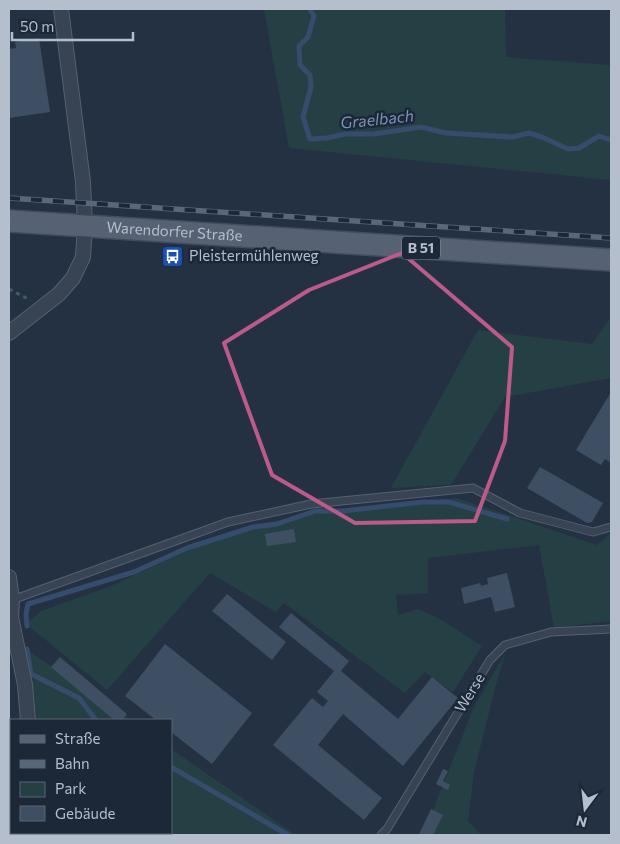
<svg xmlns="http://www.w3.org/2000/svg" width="620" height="844" font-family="Commissioner,sans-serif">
	<rect width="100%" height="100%" fill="#233143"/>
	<!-- green -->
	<g fill="#254044">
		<polygon points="264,9 505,9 506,57 611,65 611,180 289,148"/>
		<polygon points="611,317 611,378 505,397 451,485 391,488 478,330 592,344"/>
		<polygon points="457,498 597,545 611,533 611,621 554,628 539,545 428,558 428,593 396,595 398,615 418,609 440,619 482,646 453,692 425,672 405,693 284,603 276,612 210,573 107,690 26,624 41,611 111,586 225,533 304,514"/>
		<polygon points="30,652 130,720 36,720"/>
		<polygon points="506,652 498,677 474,772 468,821 481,835 423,835 474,707"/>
		<polygon points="171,749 296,835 40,835 40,833 171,833"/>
	</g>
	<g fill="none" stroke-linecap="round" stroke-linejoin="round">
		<!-- stream -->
		<g stroke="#354c6c" stroke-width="5">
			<polyline points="310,9 314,16 308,37 299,46 300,65 310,75 311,87 303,117 310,139 327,138 345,134 374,134 421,127 446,133 512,137 529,133 542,137 568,149 579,148 599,136 611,140"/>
			<polyline points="27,626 26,614 28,604 134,572 187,548 253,527 277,524 315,511 343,511 423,502 449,502 507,519"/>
			<polyline points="27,649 31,674 79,698 96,720"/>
			<polyline points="171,767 288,835"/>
		</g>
	</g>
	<!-- building -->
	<g fill="#3f4f63">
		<polygon points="39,38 50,112 9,118 9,49 16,48 15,42"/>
		<polygon points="611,392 611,463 605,459 601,465 576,450"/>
		<polygon points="540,467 603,503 592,522 587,523 527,488"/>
		<polygon points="294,529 296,542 267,546 265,534"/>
		<polygon points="507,573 515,607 495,612 491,597 464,604 461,588 480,583 481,586 488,584 487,578"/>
		<polygon points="227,594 286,642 272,660 212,611"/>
		<polygon points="291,613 349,661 341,671 398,719 432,677 458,698 403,766 343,714 318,745 382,798 364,820 273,745 312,698 323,707 328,701 317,692 334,671 279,627"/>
		<polygon points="165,644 252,713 212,764 171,732 171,720 156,720 125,696"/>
		<polygon points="60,657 127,714 122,720 114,720 51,667"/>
		<polygon points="443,769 448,771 443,781 450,785 448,790 436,784"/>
		<polygon points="431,809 443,815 433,835 422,835 419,834"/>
	</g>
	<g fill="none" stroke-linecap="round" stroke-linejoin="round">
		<defs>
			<g id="lane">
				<polyline points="12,600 228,522 311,504 473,488 520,513 593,532 611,527"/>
				<polyline points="381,835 387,829 490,660 505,645 551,632 611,629"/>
			</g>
			<g id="street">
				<polyline points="9,333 59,294 73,278 83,257 85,226 83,182 61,9"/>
				<polyline points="9,577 12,600 11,617 25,685 28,720"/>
				<polyline points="31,835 31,833"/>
			</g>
			<g id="primary">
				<path id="s1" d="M9 221 611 260"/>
			</g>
		</defs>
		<!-- lane casing -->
		<use href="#lane" stroke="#556170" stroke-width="9"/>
		<!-- street casing -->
		<use href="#street" stroke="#556170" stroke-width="16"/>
		<!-- primary casing -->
		<use href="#primary" stroke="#414c5c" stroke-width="24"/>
		<!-- path -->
		<polyline stroke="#435d61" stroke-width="3" stroke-dasharray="4 4" stroke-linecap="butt" points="9,289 30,300"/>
		<!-- lane -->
		<use href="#lane" stroke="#384353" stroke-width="7"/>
		<!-- street -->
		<use href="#street" stroke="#384353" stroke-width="14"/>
		<!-- primary -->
		<use href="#primary" stroke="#566273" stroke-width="21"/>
		<defs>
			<polyline id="rail" points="9,198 611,238"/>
		</defs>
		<!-- rail casing -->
		<use href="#rail" stroke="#59677a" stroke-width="5.5"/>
		<!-- rail -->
		<use href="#rail" stroke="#1c2838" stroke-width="4" stroke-dasharray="11" stroke-linecap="butt"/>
	</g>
	<!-- marked area -->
	<path fill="none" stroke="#bc5a89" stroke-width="4" stroke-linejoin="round" d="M402 253 512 347 505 441 475 521 355 523 272 475 224 343 309 290Z"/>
	<!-- icons -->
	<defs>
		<symbol id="bus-square" viewBox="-11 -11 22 22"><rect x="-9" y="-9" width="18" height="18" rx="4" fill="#1a4fb4" stroke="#1c2838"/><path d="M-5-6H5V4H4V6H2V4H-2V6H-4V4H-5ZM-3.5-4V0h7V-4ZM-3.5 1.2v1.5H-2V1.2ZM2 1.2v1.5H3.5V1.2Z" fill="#fff"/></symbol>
	</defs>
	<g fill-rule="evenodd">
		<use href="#bus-square" x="160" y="244" width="25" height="25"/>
	</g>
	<g text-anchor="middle" stroke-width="5" stroke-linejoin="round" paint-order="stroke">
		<!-- shield labels -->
		<rect fill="#1c2838" stroke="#8691a0" stroke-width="1" x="402" y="236.5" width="38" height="23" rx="4"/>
		<g font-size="14" font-weight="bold" fill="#b4becd">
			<text x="421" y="253">B 51</text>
		</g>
		<!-- street labels -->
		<g font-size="15" fill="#b4becd" stroke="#1c2838">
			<text dy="5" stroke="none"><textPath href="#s1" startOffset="166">Warendorfer Straße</textPath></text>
			<text transform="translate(470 693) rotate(-59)" y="5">Werse</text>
		</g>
		<!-- poi labels -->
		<g font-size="15" fill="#b4becd" stroke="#1c2838" text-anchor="start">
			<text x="189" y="261">Pleistermühlenweg</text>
		</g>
		<!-- water labels -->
		<g font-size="16" font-style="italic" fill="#7994b7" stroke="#1c2838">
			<text transform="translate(377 119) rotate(-6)" y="6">Graelbach</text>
		</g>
	</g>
	<!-- border -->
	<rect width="620" height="844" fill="none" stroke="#b4becd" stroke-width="20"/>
	<!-- legend -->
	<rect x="10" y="719" width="162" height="115" fill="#1c2838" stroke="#596474"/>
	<rect x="20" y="735" width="25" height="8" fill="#566273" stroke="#596474"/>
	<text x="55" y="744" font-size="15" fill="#b4becd">Straße</text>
	<rect x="20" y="760" width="25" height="8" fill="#59677a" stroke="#596474"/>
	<text x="55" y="769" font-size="15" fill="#b4becd">Bahn</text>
	<rect x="20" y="782" width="25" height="15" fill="#254044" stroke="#596474"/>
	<text x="55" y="794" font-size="15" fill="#b4becd">Park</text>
	<rect x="20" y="806" width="25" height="15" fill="#3f4f63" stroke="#596474"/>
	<text x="55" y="819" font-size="15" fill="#b4becd">Gebäude</text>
	<!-- north arrow -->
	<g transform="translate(585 809) rotate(195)" stroke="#1c2838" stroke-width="4" paint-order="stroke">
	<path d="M0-4L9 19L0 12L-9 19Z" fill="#b4becd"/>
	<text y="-8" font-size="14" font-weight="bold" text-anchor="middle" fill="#b4becd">N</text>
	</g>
	<!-- scale -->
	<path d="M12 32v8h121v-8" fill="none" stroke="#b4becd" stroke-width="2.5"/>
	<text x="20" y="32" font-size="15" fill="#b4becd" stroke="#1c2838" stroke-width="4" paint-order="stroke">50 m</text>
</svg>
